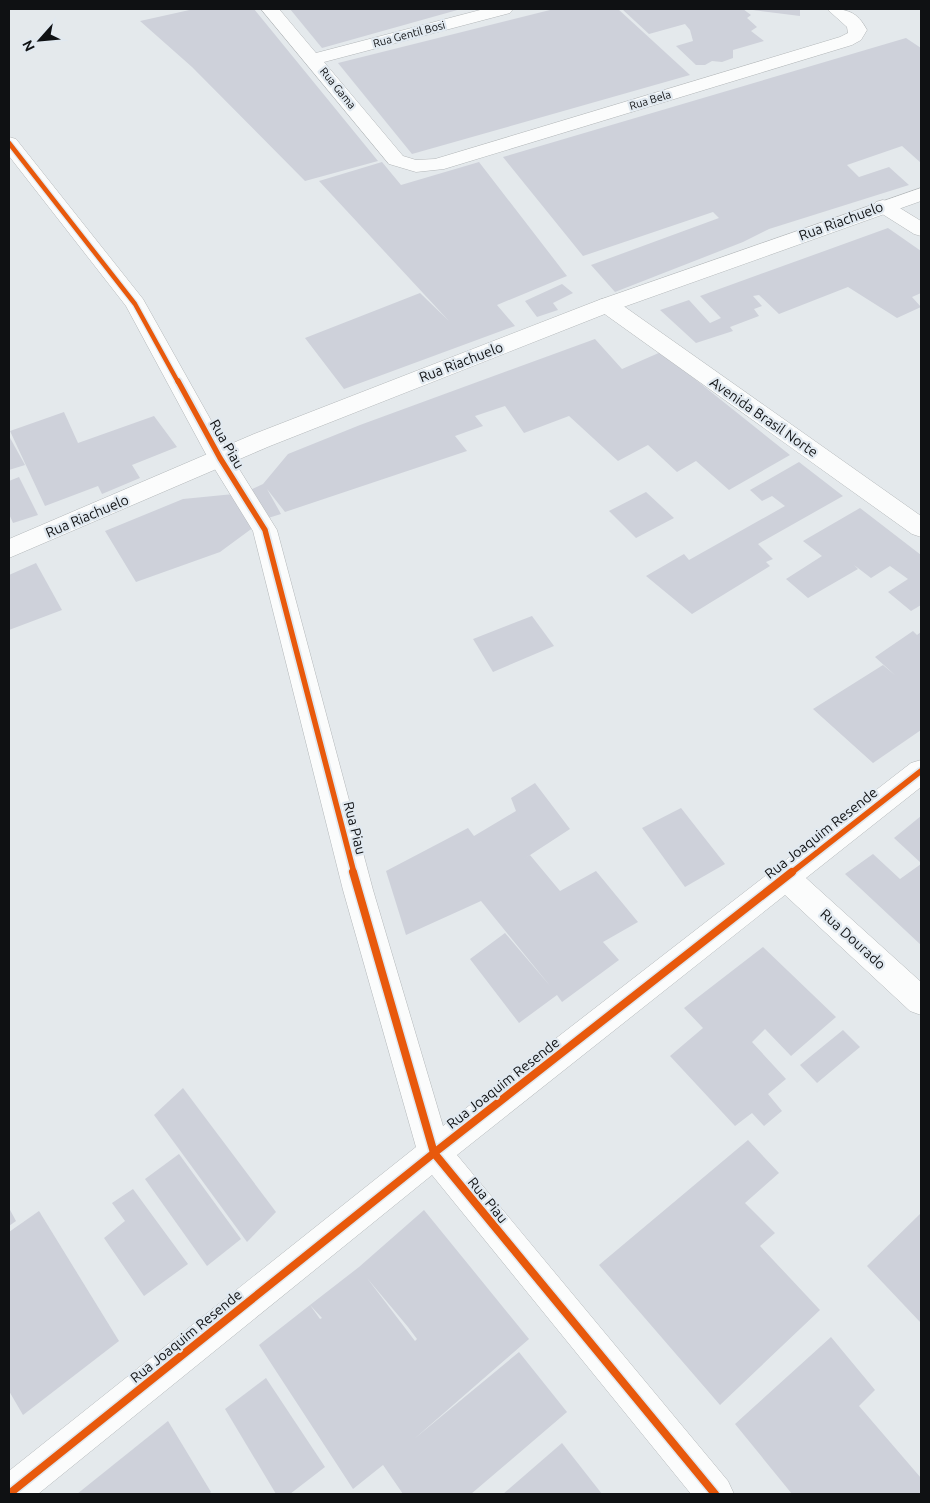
<svg xmlns="http://www.w3.org/2000/svg" width="930" height="1503" font-family="Ubuntu,sans-serif">
	<rect width="100%" height="100%" fill="#e4e9ec"/>
	<!-- building -->
	<g fill="#ced1da" fill-rule="evenodd">
		<polygon points="194,9 254,9 378,161 305,181 192,67 140,21"/>
		<polygon points="290,9 461,9 322,48"/>
		<polygon points="554,9 618,9 690,75 412,154 338,63"/>
		<polygon points="622,9 743,9 751,15 747,18 757,27 751,31 764,41 733,50 733,58 722,62 712,61 705,65 696,65 676,46 693,41 690,30 685,24 649,34"/>
		<polygon points="754,9 800,10 800,16 753,10"/>
		<polygon points="906,38 921,48 921,163 902,146 847,165 859,177 889,167 909,185 769,229 743,242 615,292 591,265 719,218 713,212 583,256 503,157"/>
		<polygon points="382,162 401,185 479,162 567,276 497,305 515,326 344,389 305,338 420,293 449,321 319,181"/>
		<polygon points="888,228 921,251 921,293 912,297 921,307 897,318 848,287 779,314 759,295 753,296 762,306 754,309 759,316 730,327 733,331 696,343 660,310 689,300 710,323 721,318 700,296"/>
		<polygon points="562,284 573,293 553,303 558,310 537,317 525,301"/>
		<polygon points="595,339 622,369 661,352 790,455 729,490 696,461 677,472 648,445 618,461 569,416 524,433 505,406 475,416 483,426 455,436 467,451 285,512 267,489 281,514 265,519 220,552 136,582 105,531 183,499 244,493 263,484 288,454 360,425"/>
		<polygon points="64,412 78,443 154,416 177,447 132,465 140,478 102,494 98,486 45,506 10,431"/>
		<polygon points="9,436 25,465 9,470"/>
		<polygon points="799,462 843,496 758,544 773,559 766,562 770,566 692,614 646,576 684,554 689,560 785,506 772,496 762,501 750,490"/>
		<polygon points="19,477 38,515 13,523 9,514 9,481"/>
		<polygon points="646,492 674,518 636,538 609,511"/>
		<polygon points="860,508 921,555 921,605 911,611 888,592 908,579 890,566 871,578 854,565 858,569 808,598 786,579 822,556 803,541"/>
		<polygon points="36,563 62,610 9,630 9,575"/>
		<polygon points="532,616 554,646 493,672 473,639"/>
		<polygon points="913,631 917,635 921,632 921,730 873,763 813,709 883,665 896,676 875,657"/>
		<polygon points="535,783 570,829 524,859 530,855 560,891 596,871 638,922 603,942 619,960 562,1002 557,995 519,1023 470,959 505,933 551,987 481,901 406,935 386,871 468,828 474,836 516,811 511,798"/>
		<polygon points="681,808 725,864 685,887 642,828"/>
		<polygon points="921,816 921,863 894,838"/>
		<polygon points="873,854 900,879 921,864 921,945 845,874"/>
		<polygon points="763,947 836,1017 791,1056 765,1029 752,1042 786,1079 768,1094 782,1111 764,1126 752,1113 735,1126 670,1056 703,1028 684,1008"/>
		<polygon points="843,1030 860,1047 817,1083 800,1065"/>
		<polygon points="183,1088 276,1212 247,1242 154,1115"/>
		<polygon points="748,1140 779,1173 745,1203 775,1233 760,1246 820,1310 720,1405 599,1265"/>
		<polygon points="179,1154 241,1239 207,1266 145,1179"/>
		<polygon points="133,1189 188,1264 144,1296 104,1238 125,1221 112,1203"/>
		<polygon points="9,1208 16,1221 9,1226"/>
		<path d="M424 1210 529 1339 414 1439 519 1352 567 1412 471 1494H403L383 1465 353 1489 259 1345 310 1305 320 1319 322 1318 310 1305 359 1267ZM367 1278 408 1327 417 1339 415 1341Z"/>
		<polygon points="39,1211 119,1341 23,1415 9,1391 9,1232"/>
		<polygon points="921,1213 921,1323 867,1266"/>
		<polygon points="831,1337 875,1390 859,1406 921,1478 921,1494 792,1494 735,1424"/>
		<polygon points="266,1378 325,1467 290,1494 276,1494 225,1409"/>
		<polygon points="168,1421 211,1492 209,1494 77,1494"/>
		<polygon points="562,1443 602,1494 503,1494"/>
	</g>
	<g fill="none" stroke-linecap="round" stroke-linejoin="round">
		<defs>
			<g id="minor">
				<path d="M261 9H279L316 53 484 9H513L510 13 324 62 403 156 416 160 435 159 840 37 848 33 847 27 827 9C847 9 857 11 867 30L861 40 852 45 444 169 416 172 389 164Z"/>
				<polygon points="9,137 16,139 143,299 231,456 277,530 373,890 443,1126 911,763 921,760 921,787 806,878 921,982 921,1015 910,1011 785,895 457,1155 728,1481 734,1494 691,1494 432,1175 38,1494 9,1494 9,1471 416,1147 343,890 253,531 208,458 126,306 9,156"/>
				<polygon points="883,200 890,202 921,221 921,236 914,234 876,210 873,206 876,202"/>
				<polygon points="607,298 615,300 921,516 921,537 912,534 599,310 596,305 599,300"/>
			</g>
			<polygon id="tertiary" points="921,188 921,201 615,310 270,446 9,558 9,539 254,434 599,300"/>
		</defs>
		<!-- minor casing -->
		<use href="#minor" stroke="#b3b7b9" stroke-width="1"/>
		<!-- tertiary casing -->
		<use href="#tertiary" stroke="#b3b7b9" stroke-width="1"/>
		<!-- minor -->
		<use href="#minor" fill="#fbfcfc" fill-rule="evenodd"/>
		<!-- tertiary -->
		<use href="#tertiary" fill="#fbfcfc" fill-rule="evenodd"/>
		<defs>
			<polyline id="cycleway-far2" points="9,143 135,304 178,382"/>
			<g id="cycleway-far1">
				<polyline points="178,381 220,458 265,530 354,873"/>
				<polyline points="791,873 921,771"/>
			</g>
			<g id="cycleway">
				<polyline points="353,872 434,1153 715,1494"/>
				<polyline points="9,1494 434,1153 792,872"/>
			</g>
		</defs>
		<!-- cycleway-far2 casing -->
		<use href="#cycleway-far2" stroke="#e1e9f0" stroke-width="7"/>
		<!-- cycleway-far1 casing -->
		<use href="#cycleway-far1" stroke="#e1e9f0" stroke-width="9"/>
		<!-- cycleway casing -->
		<use href="#cycleway" stroke="#e1e9f0" stroke-width="11"/>
		<!-- cycleway-far2 -->
		<use href="#cycleway-far2" stroke="#e8590c" stroke-width="4.5"/>
		<!-- cycleway-far1 -->
		<use href="#cycleway-far1" stroke="#e8590c" stroke-width="5.5"/>
		<!-- cycleway -->
		<use href="#cycleway" stroke="#e8590c" stroke-width="8"/>
	</g>
	<g text-anchor="middle" stroke-width="4.5" stroke-linejoin="round" paint-order="stroke">
		<!-- far-street labels -->
		<g font-size="11" fill="#0f1113" stroke="#e1e9f0">
			<text transform="translate(409 34) rotate(-15)" y="4">Rua Gentil Bosi</text>
			<text transform="translate(338 88) rotate(51)" y="4">Rua Gama</text>
			<text transform="translate(650 100) rotate(-17)" y="4">Rua Bela</text>
		</g>
		<!-- street labels -->
		<g font-size="14" fill="#0f1113" stroke="#e1e9f0">
			<text transform="translate(841 221) rotate(-20)" y="5">Rua Riachuelo</text>
			<text transform="translate(461 362) rotate(-21)" y="5">Rua Riachuelo</text>
			<text transform="translate(764 417) rotate(35)" y="5">Avenida Brasil Norte</text>
			<text transform="translate(227 444) rotate(60)" y="5">Rua Piau</text>
			<text transform="translate(87 516) rotate(-23)" y="5">Rua Riachuelo</text>
			<text transform="translate(355 828) rotate(76)" y="5">Rua Piau</text>
			<text transform="translate(821 833) rotate(-38)" y="5">Rua Joaquim Resende</text>
			<text transform="translate(853 939) rotate(42)" y="5">Rua Dourado</text>
			<text transform="translate(503 1083) rotate(-38)" y="5">Rua Joaquim Resende</text>
			<text transform="translate(488 1200) rotate(51)" y="5">Rua Piau</text>
			<text transform="translate(186 1336) rotate(-39)" y="5">Rua Joaquim Resende</text>
		</g>
	</g>
	<!-- border -->
	<rect width="930" height="1503" fill="none" stroke="#0f1113" stroke-width="20"/>
	<!-- north arrow -->
	<g transform="translate(40 40) rotate(243)" stroke="#e1e9f0" stroke-width="4" paint-order="stroke">
	<path d="M0-4L9 19L0 12L-9 19Z" fill="#0f1113"/>
	<text y="-8" font-size="14" font-weight="bold" text-anchor="middle" fill="#0f1113">N</text>
	</g>
</svg>
